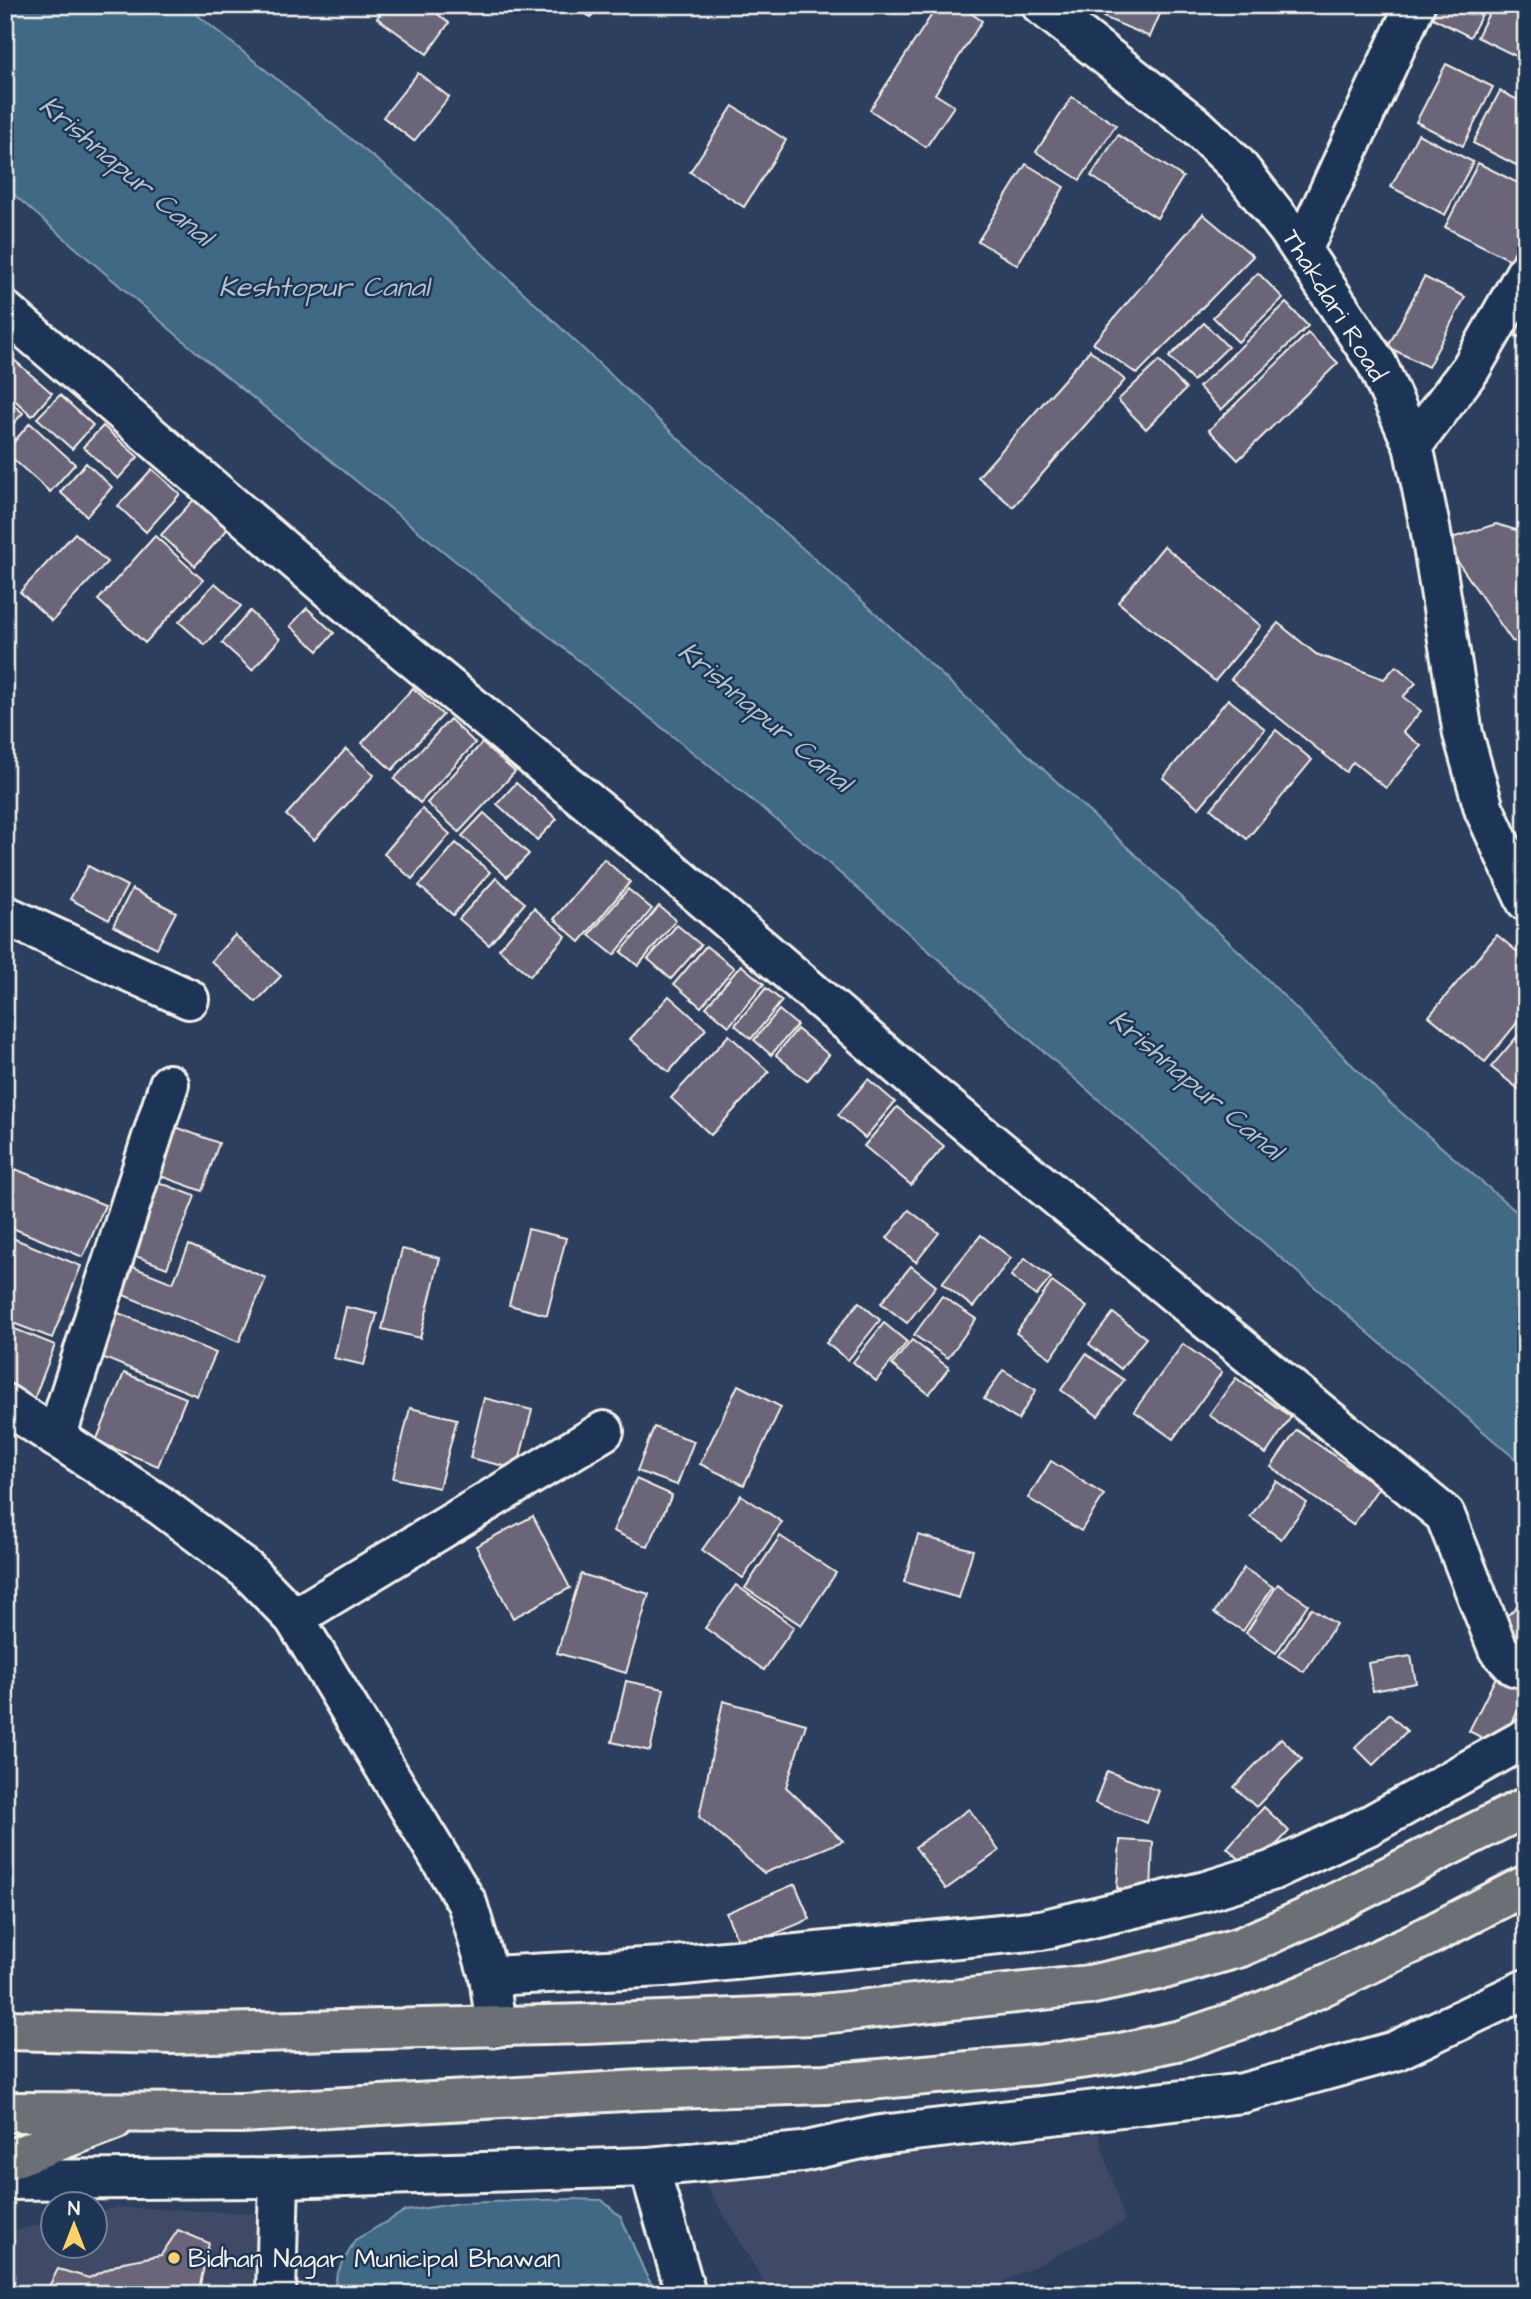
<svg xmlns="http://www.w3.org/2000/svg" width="1531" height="2299" font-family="'Architects Daughter',sans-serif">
	<rect width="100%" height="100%" fill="#2c3f5e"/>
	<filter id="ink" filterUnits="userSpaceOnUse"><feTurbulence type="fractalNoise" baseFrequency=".0143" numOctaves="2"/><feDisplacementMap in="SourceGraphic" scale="14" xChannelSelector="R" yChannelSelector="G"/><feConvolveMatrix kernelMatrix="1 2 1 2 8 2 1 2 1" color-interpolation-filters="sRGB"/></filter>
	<g filter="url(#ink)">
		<!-- built -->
		<g fill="#3f4a66">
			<polygon points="1098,2133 1125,2221 979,2294 771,2294 701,2177"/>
			<polygon points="117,2207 289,2215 297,2294 5,2294 5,2233 52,2222 52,2246 94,2246 95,2213"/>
		</g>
		<!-- water -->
		<g fill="#3f6986" stroke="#879fad" stroke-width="2">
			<polygon points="5,5 185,5 419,194 682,442 869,607 1243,955 1389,1102 1526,1220 1526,1468 1211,1198 810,847 200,355 5,187"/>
			<polygon points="571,2199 602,2200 621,2217 645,2273 657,2294 333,2294 337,2274 355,2240 405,2211 460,2203"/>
		</g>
		<!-- building -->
		<g fill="#6a6578" stroke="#f4f1e8" stroke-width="2">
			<polygon points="387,5 426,5 449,23 427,54 377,18"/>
			<polygon points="570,5 597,5 591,17"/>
			<polygon points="938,5 959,5 982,21 935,94 954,106 926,147 870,110"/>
			<polygon points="1108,5 1164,5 1150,37 1103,17"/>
			<polygon points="1430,5 1487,5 1470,37 1425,14"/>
			<polygon points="1493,5 1520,5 1526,8 1526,61 1477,37"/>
			<polygon points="1446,64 1493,87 1463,146 1416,122"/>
			<polygon points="418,73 449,97 414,141 383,117"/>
			<polygon points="1500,91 1526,104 1526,170 1473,143"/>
			<polygon points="1072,97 1116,125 1080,180 1036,152"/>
			<polygon points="733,106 786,140 744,207 690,172"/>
			<polygon points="1418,134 1473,162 1445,215 1391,187"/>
			<polygon points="1118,135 1183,177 1157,218 1091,176"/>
			<polygon points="1478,163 1526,187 1526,229 1510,260 1445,227"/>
			<polygon points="1026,164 1064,187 1017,265 978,241"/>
			<polygon points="1203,214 1253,256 1137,374 1093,343"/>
			<polygon points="1258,273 1283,298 1238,342 1213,317"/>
			<polygon points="1424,277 1465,297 1428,367 1388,347"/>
			<polygon points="1526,288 1526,340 1509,333"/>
			<polygon points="1286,303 1308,326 1221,410 1199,387"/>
			<polygon points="1204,323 1228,347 1193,381 1169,357"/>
			<polygon points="1308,333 1338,363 1238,460 1209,430"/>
			<polygon points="1090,350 1125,380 1013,507 978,477"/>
			<polygon points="5,352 52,393 32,416 5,391"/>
			<polygon points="1159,361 1186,389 1146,429 1118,400"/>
			<polygon points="60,395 93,425 72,449 37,418"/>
			<polygon points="5,397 23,413 5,433"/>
			<polygon points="30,423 75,464 50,492 5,452"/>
			<polygon points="103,426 138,457 118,479 83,447"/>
			<polygon points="86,463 112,487 87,516 60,492"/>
			<polygon points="152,469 180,494 146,532 118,506"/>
			<polygon points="200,493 233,523 195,566 161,535"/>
			<polygon points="1496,524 1526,533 1526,645 1512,641 1451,552 1455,537"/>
			<polygon points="75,533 107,562 52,621 20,592"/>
			<polygon points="155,536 203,580 145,643 98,600"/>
			<polygon points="1164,546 1261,626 1215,681 1118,602"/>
			<polygon points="215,583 241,606 205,645 179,622"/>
			<polygon points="307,608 334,633 318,651 290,626"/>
			<polygon points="250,611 280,639 252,670 222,643"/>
			<polygon points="1278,623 1316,654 1384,679 1396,666 1416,683 1403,697 1421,711 1403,732 1421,746 1386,788 1353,762 1346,772 1231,679"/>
			<polygon points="413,688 443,715 392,770 362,743"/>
			<polygon points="1228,699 1265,729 1199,808 1163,778"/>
			<polygon points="450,719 475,743 420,803 394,779"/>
			<polygon points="1276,730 1312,760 1247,839 1211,809"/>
			<polygon points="482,743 515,772 459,832 427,803"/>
			<polygon points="346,749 374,775 314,840 286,815"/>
			<polygon points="516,783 557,819 537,840 497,804"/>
			<polygon points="422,809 450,834 412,879 384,854"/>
			<polygon points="484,813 529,854 507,877 462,836"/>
			<polygon points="456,843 490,872 453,915 419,886"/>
			<polygon points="604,859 630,882 580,942 554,919"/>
			<polygon points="88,866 127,886 109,920 70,899"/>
			<polygon points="496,878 525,903 489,945 459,919"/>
			<polygon points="132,889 176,912 157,948 113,926"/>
			<polygon points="628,889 652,909 614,955 589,935"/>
			<polygon points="659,906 676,920 638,966 621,952"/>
			<polygon points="534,908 566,936 530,976 499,949"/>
			<polygon points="677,925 701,945 671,979 648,959"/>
			<polygon points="235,935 281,976 256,1002 211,961"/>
			<polygon points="1497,935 1526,959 1526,1012 1485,1062 1429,1016"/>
			<polygon points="706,946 734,968 701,1007 674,984"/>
			<polygon points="741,965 764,984 729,1026 706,1007"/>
			<polygon points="766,988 782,1001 751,1039 735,1025"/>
			<polygon points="669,996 706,1029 669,1072 630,1039"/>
			<polygon points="779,1010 797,1025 771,1055 754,1040"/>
			<polygon points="1526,1026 1526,1095 1491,1067"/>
			<polygon points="797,1029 829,1055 807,1081 776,1055"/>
			<polygon points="729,1035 769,1072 711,1135 671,1098"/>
			<polygon points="868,1079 895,1102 865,1138 838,1115"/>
			<polygon points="897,1107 944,1146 911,1185 864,1146"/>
			<polygon points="162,1122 219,1143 202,1191 144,1170"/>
			<polygon points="15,1169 105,1205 83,1257 5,1225 5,1193"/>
			<polygon points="153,1180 195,1196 167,1268 125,1252"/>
			<polygon points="909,1210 939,1233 916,1262 887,1238"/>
			<polygon points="528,1229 566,1238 547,1315 509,1305"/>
			<polygon points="5,1235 81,1266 52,1338 5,1320"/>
			<polygon points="981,1235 1011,1258 973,1307 942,1283"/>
			<polygon points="189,1245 266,1278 239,1342 116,1292 128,1265 173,1283"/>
			<polygon points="402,1249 440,1258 420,1338 382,1329"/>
			<polygon points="1025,1258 1051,1278 1036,1296 1011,1276"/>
			<polygon points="911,1266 936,1286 907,1323 881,1303"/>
			<polygon points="1052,1282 1087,1307 1051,1358 1016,1333"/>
			<polygon points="942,1296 976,1319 948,1358 914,1335"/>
			<polygon points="859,1302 880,1320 848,1360 826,1343"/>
			<polygon points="346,1307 377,1314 364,1365 334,1358"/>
			<polygon points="116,1312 216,1353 197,1396 97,1355"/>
			<polygon points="1113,1313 1146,1338 1121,1369 1089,1344"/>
			<polygon points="884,1323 907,1342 876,1381 853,1362"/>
			<polygon points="5,1325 55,1345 32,1404 5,1393"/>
			<polygon points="912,1340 949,1368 929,1394 892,1365"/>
			<polygon points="1183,1344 1222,1372 1173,1439 1134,1411"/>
			<polygon points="1086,1354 1124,1380 1098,1416 1061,1390"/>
			<polygon points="1003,1370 1036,1390 1018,1420 984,1399"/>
			<polygon points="124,1373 186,1398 158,1466 96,1441"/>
			<polygon points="1236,1378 1291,1417 1266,1454 1209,1415"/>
			<polygon points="738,1385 781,1407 744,1485 700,1464"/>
			<polygon points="484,1398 532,1410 517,1469 470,1458"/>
			<polygon points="410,1408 457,1419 439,1488 393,1478"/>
			<polygon points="654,1427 694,1441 677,1485 637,1471"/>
			<polygon points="1297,1430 1379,1487 1353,1525 1271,1467"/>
			<polygon points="1051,1461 1104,1495 1081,1531 1028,1498"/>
			<polygon points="636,1479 672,1495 648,1547 613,1531"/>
			<polygon points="1276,1481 1307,1503 1281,1539 1250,1517"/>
			<polygon points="741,1495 782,1522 743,1578 702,1550"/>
			<polygon points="533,1516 570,1588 513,1618 476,1546"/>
			<polygon points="918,1535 973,1550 959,1598 904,1582"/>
			<polygon points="780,1536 836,1573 801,1625 745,1588"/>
			<polygon points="1244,1568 1273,1587 1243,1631 1214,1613"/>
			<polygon points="581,1574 649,1594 626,1673 557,1653"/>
			<polygon points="1278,1584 1308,1604 1276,1653 1246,1633"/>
			<polygon points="736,1585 794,1627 764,1670 705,1628"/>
			<polygon points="1526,1598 1526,1646 1519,1652 1495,1627"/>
			<polygon points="1311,1608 1336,1624 1304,1672 1279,1656"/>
			<polygon points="1411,1656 1416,1683 1373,1691 1368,1663"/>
			<polygon points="1499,1671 1526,1685 1526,1695 1500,1747 1469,1731"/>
			<polygon points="626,1681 664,1689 650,1751 612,1742"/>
			<polygon points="723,1701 806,1724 786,1787 843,1841 764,1873 699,1817"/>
			<polygon points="1389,1714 1407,1731 1373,1765 1355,1747"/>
			<polygon points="1281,1738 1302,1759 1256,1807 1234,1787"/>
			<polygon points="1107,1771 1159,1791 1147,1823 1095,1803"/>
			<polygon points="1264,1807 1289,1831 1253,1871 1227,1848"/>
			<polygon points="969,1809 999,1851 946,1889 915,1847"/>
			<polygon points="1120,1840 1153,1842 1151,1891 1117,1888"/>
			<polygon points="795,1884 810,1919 741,1948 726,1913"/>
			<polygon points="178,2230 209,2243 198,2294 45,2294 58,2269 89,2278 123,2262 161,2255"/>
		</g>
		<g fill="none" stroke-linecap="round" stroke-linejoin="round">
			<defs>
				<g id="street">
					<polyline points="1041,5 1198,128 1236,164 1288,230 1377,364 1413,445 1430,527 1463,734 1484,809 1526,901"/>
					<polyline points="1302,250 1415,5"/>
					<polyline points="5,311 335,594 654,856 924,1088 1445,1515 1498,1649 1514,1666 1526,1669"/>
					<polyline points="1413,445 1471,368 1526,272"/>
					<polyline points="5,915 189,999"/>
					<polyline points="5,1404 160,1505 247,1570 294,1618 467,1903 489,1976 496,2027"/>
					<polyline points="56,1438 169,1084"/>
					<polyline points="294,1618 604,1431"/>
					<polyline points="489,1976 663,1967 1041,1930 1206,1891 1271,1871 1370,1825 1526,1738"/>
					<polyline points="649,2167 802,2152 880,2135 1243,2093 1395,2051 1526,1989"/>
					<polyline points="5,2180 279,2178 649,2167 686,2294"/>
					<polyline points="276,2294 279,2178"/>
				</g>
				<g id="primary">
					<polyline points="5,2030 170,2034 587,2024 812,2015 1089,1985 1164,1969 1241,1947 1308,1917 1526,1807"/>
					<polyline points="5,2112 242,2113 641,2090 825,2084 1036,2065 1116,2054 1181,2040 1246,2018 1308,1993 1428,1936 1526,1885"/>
					<polyline points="5,2161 114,2120"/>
				</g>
			</defs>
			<!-- street casing -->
			<use href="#street" stroke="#f4f1e8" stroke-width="44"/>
			<!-- primary casing -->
			<use href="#primary" stroke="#f4f1e8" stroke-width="44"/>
			<!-- street -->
			<use href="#street" stroke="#1d3557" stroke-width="38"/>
			<!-- primary -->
			<use href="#primary" stroke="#6a7074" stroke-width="38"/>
		</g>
	</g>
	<!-- markers -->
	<circle fill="#ffd166" stroke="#1d3557" stroke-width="2.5" cx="174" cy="2258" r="7"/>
	<g text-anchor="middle" stroke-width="5" stroke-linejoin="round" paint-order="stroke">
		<!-- street labels -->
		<g font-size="26" fill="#f4f1e8" stroke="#1d3557">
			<text transform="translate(1335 305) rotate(58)" y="9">Thakdari Road</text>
		</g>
		<!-- poi labels -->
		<g font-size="26" fill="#f4f1e8" stroke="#1d3557" text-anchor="start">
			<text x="188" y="2267">Bidhan Nagar Municipal Bhawan</text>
		</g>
		<!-- water labels -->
		<g font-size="28" font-style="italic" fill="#b5c1c6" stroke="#1d3557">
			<text transform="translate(127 170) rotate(40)" y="10">Krishnapur Canal</text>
			<text x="324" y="296">Keshtopur Canal</text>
			<text transform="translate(766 716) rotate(40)" y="10">Krishnapur Canal</text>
			<text transform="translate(1197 1084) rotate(40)" y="10">Krishnapur Canal</text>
		</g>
	</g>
	<!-- margin -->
	<rect width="1531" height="2299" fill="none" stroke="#1d3557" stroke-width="28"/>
	<rect x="14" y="14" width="1503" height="2271" fill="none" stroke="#f4f1e8" stroke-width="2.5" filter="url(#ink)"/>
	<!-- north arrow -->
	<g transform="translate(74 2225)"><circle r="33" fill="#1d3557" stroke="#738091" stroke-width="2"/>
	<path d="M0-5L12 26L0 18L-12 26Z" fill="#ffd166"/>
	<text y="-10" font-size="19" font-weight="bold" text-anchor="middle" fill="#f4f1e8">N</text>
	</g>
</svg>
